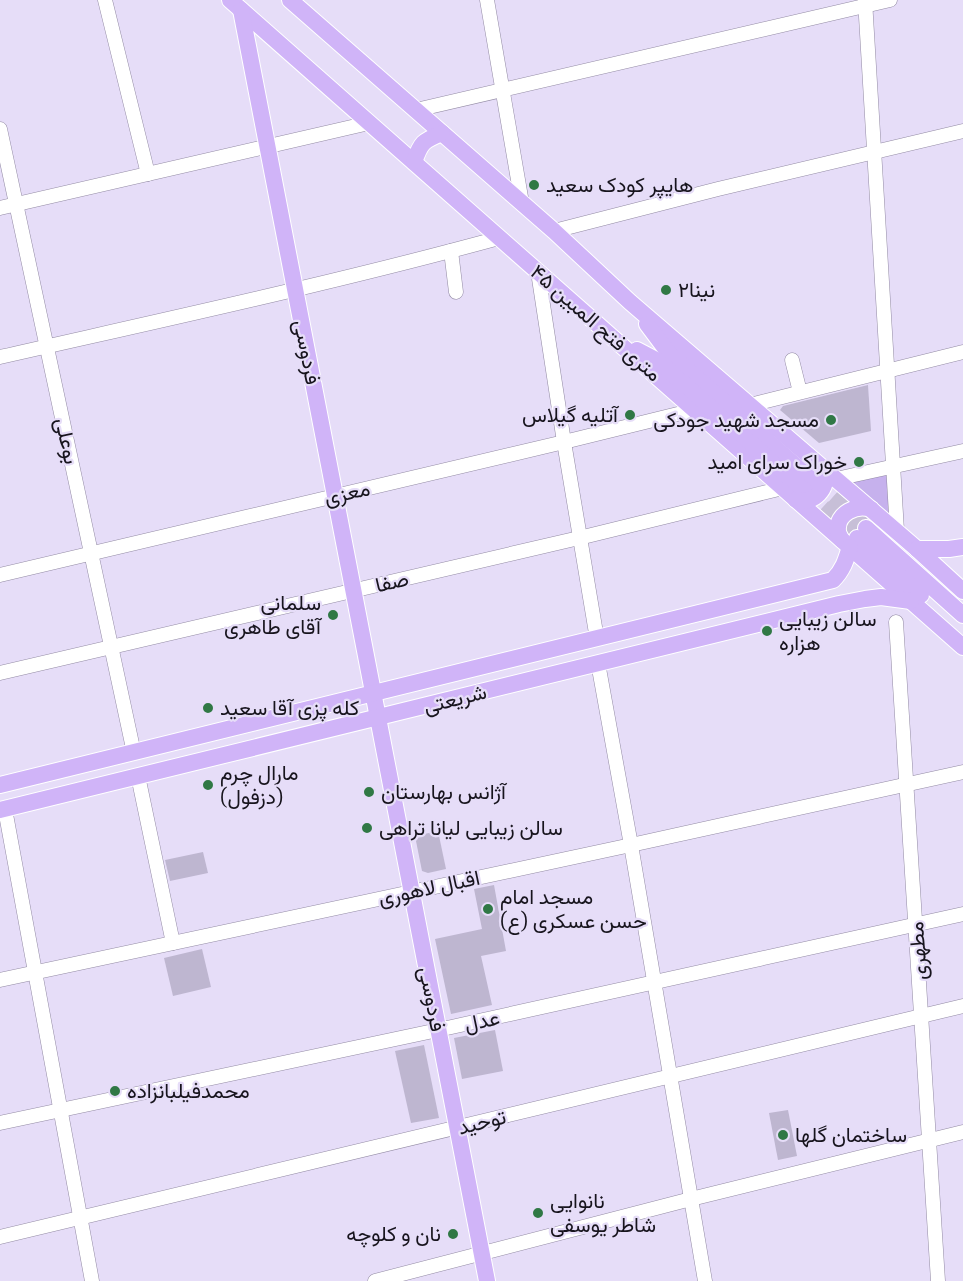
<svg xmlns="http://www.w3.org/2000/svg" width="963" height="1281" font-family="'Exo 2',Vazirmatn,sans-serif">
	<rect width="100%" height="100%" fill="#e6ddf8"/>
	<!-- green -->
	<polygon fill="#c6b1ed" points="889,473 892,520 847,481"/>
	<!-- building -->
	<g fill="#beb6d0">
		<polygon points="868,385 871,431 819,443 780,410 783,406"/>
		<polygon points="438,831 446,869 428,873 422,871 415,836"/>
		<polygon points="203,852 208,873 170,881 165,860"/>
		<polygon points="494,885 506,951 481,956 492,1005 451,1014 435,939 482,929 474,889"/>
		<polygon points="202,949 211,987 173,996 164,958"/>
		<polygon points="495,1030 503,1071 462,1079 454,1038"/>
		<polygon points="424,1045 439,1118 411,1123 395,1051"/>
		<polygon points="788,1110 797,1156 778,1160 769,1113"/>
	</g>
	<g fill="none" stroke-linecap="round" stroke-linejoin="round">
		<!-- major-tunnel -->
		<g stroke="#c7bfd7" stroke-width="16" stroke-dasharray="16 8" stroke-linecap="butt">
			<polyline points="814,482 866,528"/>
			<polyline points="805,491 857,538"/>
		</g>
		<defs>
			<g id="minor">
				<polyline points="105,0 148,174"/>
				<polyline points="487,0 522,203"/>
				<polyline points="865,0 897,531"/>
				<polyline points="416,110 890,0"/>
				<polyline points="0,129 134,753"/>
				<polyline points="0,208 369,123"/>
				<polyline points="554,231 718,189 963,131"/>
				<polyline points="451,251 456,292"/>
				<polyline points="538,272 564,442 597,639"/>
				<path d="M0 357C167 319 334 283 499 238"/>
				<polyline points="792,360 800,392"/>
				<polyline points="750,405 963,352"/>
				<polyline points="836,479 963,451"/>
				<polyline points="0,575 564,442 694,410"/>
				<polyline points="896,622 938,1281"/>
				<polyline points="598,663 631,845 705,1281"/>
				<polyline points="0,673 579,538 783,488"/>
				<polyline points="138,776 173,943"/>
				<polyline points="5,809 92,1281"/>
				<polyline points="0,980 631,845 963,772"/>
				<polyline points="0,1123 438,1030 963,914"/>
				<polyline points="0,1237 963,1006"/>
				<polyline points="375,1281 691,1199 963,1132"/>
			</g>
			<g id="major">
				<polyline points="230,0 963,647"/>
				<polyline points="290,0 554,231 630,302 917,549 963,591"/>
				<polyline points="241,10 487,1281"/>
				<path d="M414 162C421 142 423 141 442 133"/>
				<polyline points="647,324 668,352 814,482"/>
				<polyline points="637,350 658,361 805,491"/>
				<path d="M796 500C814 505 829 488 825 471"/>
				<polyline points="866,528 963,615"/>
				<polyline points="857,538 921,595"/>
				<path d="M842 540C840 537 838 533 838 531 836 513 857 504 871 509"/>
				<polyline points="917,549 949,549 963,547"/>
				<path d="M0 785 833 580C843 570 846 560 850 547"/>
				<polyline points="0,810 839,604 865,599 881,597 911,601"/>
			</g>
		</defs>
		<!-- minor casing -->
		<use href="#minor" stroke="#938ba4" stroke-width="15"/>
		<!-- major casing -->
		<use href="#major" stroke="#fff" stroke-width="18"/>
		<!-- minor -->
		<use href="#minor" stroke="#fff" stroke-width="14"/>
		<!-- major -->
		<use href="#major" stroke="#d0b4f8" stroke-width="16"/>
	</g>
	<!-- markers -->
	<g fill="#307845" stroke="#e6ddf8" stroke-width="2">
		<circle cx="534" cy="185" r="6"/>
		<circle cx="666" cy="290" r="6"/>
		<circle cx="630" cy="415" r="6"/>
		<circle cx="831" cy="420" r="6"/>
		<circle cx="859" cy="462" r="6"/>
		<circle cx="333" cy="615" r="6"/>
		<circle cx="767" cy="631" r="6"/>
		<circle cx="208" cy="708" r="6"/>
		<circle cx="208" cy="785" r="6"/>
		<circle cx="369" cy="792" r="6"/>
		<circle cx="367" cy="828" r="6"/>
		<circle cx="488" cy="909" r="6"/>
		<circle cx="115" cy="1091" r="6"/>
		<circle cx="783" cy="1135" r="6"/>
		<circle cx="538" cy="1213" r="6"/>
		<circle cx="453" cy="1234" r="6"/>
	</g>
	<g text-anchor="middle" stroke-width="4.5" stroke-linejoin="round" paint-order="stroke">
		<!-- poi labels -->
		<g font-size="21" fill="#17141d" stroke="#e6ddf8" text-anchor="start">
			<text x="546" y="192">هایپر کودک سعید</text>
			<text x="678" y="297">نینا۲</text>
			<text x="618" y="422" text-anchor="end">آتلیه گیلاس</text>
			<text x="819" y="427" text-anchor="end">مسجد شهید جودکی</text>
			<text x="847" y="469" text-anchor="end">خوراک سرای امید</text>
			<text x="321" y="610" text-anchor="end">سلمانی<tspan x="321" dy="24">آقای طاهری</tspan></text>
			<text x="779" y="626">سالن زیبایی<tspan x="779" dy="24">هزاره</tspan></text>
			<text x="220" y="715">کله پزی آقا سعید</text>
			<text x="220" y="780">مارال چرم<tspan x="220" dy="24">(دزفول)</tspan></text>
			<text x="381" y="799">آژانس بهارستان</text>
			<text x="379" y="835">سالن زیبایی لیانا تراهی</text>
			<text x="500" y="904">مسجد امام<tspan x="500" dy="24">حسن عسکری (ع)</tspan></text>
			<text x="127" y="1098">محمدفيلبانزاده</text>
			<text x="795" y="1142">ساختمان گلها</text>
			<text x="550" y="1208">نانوایی<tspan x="550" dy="24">شاطر یوسفی</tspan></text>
			<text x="441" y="1241" text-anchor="end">نان و کلوچه</text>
		</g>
		<!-- street labels -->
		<g font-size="21" fill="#17141d" stroke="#e6ddf8">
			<text transform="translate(596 323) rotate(41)" y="7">۴۵ متری فتح المبین</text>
			<text transform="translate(307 352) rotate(79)" y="7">فردوسی</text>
			<text transform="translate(67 441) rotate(78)" y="7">بوعلی</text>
			<text transform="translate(347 493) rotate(-13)" y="7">معزی</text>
			<text transform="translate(392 582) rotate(-13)" y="7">صفا</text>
			<text transform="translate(455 699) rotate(-14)" y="7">شریعتی</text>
			<text transform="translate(429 888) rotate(-12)" y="7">اقبال لاهوری</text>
			<text transform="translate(918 951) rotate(-94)" y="7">مطهری</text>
			<text transform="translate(432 999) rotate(79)" y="7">فردوسی</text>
			<text transform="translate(482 1021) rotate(-12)" y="7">عدل</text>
			<text transform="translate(482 1122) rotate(-14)" y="7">توحید</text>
		</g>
	</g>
</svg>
